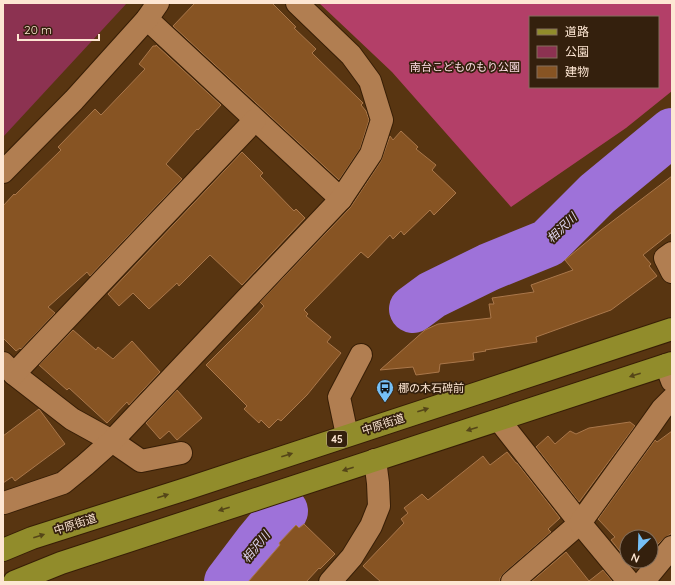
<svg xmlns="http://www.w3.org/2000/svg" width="675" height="585" font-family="Quicksand,'Noto Sans JP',sans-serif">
	<rect width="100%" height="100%" fill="#583511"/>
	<!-- green -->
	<polygon fill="#8c3251" points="3,3 127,3 3,137"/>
	<!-- forest -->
	<path fill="#b33f68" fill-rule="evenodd" d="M319 3H672V91L626 128 511 207 392 72ZM530 17H658V87H530Z"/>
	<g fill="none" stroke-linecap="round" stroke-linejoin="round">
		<!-- river -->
		<g stroke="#9e72d9" stroke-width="48">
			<polyline points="413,309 432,295 489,267 548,243 597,194 672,132"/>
			<polyline points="228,582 259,541 284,511"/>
		</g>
	</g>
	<!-- building -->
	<g fill="#875423" stroke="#aa774a">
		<polygon points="195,3 272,3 296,27 294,28 316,49 312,53 363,103 361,105 366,111 369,120 360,149 339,180 173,26"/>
		<polygon points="156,45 221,105 198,130 197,129 166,164 182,179 90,276 87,272 48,307 55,313 21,349 20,348 16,351 3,338 3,206 14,194 15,195 61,150 58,147 95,109 101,115 145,69 139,64 153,46 156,46"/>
		<polygon points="401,131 418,147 416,149 436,165 432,170 456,193 434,215 430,210 404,235 401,231 393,239 390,235 368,258 361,252 304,310 308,314 306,316 331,337 327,342 341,353 307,395 281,421 278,419 269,428 261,420 259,423 244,409 247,406 206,365 257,314 264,306 260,302 350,208 381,161 390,136 393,140"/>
		<polygon points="242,152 263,173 260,176 294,211 296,209 305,218 242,285 210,255 179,286 177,283 149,309 133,293 119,306 108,294"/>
		<polygon points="672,176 672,232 643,255 651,264 649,266 657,276 611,310 536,337 537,342 485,350 486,351 473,353 474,360 440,364 439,372 416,375 413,367 380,370 425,330 438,324 491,318 489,304 494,304 492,298 534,292 531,285 573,270 565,260 601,230"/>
		<polygon points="73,330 96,350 98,347 113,359 132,341 160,372 129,405 127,402 107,423 69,388 67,390 39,365"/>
		<polygon points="177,390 202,418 177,440 169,431 160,439 146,423"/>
		<polygon points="39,409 65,444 15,481 12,477 3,483 3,436"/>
		<polygon points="630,422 635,426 579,502 536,447 548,436 555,444 570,431 576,434 589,428"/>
		<polygon points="672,431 672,533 663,539 658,544 651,550 651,537 627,537 627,560 611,540 615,537 598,519 655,440 657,442"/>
		<polygon points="507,452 516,463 517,463 560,518 548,529 551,532 504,573 500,578 500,582 381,582 363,566 404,523 401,519 408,513 404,508 422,494 428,500 483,456 490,465"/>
		<polygon points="304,524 335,554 320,569 319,568 306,582 248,582 280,545 279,543 296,525 299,528"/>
		<polygon points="566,552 589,581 603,570 613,582 531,582"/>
	</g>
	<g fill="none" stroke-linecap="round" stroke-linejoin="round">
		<defs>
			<g id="minor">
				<polyline points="147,19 341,199"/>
				<polyline points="3,172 74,100 147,19 158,3"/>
				<polyline points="672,253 665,258 672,272"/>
				<polyline points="3,363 14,374 72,419 112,441 141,461 181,453"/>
				<polyline points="666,365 672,381"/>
				<polyline points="14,374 255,120"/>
				<polyline points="499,420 580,523 512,582"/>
				<polyline points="347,435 339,397 361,355"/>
				<polyline points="4,503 63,483 85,465 112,441 341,199 371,154 382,120 370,81 351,55 297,3"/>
				<polyline points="330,582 352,557 371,526 379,506 378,483 375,460"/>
				<polyline points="629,582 580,523 650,426 662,409 672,399"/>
				<polyline points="643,582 672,547"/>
			</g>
			<g id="major">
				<polyline points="3,550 32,538 189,488 672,329"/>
				<polyline points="14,582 61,563 672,363"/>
			</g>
		</defs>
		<!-- minor casing -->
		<use href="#minor" stroke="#371e06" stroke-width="24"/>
		<!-- major casing -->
		<use href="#major" stroke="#371e06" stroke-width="24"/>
		<!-- minor -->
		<use href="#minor" stroke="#b17e51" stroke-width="22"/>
		<!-- major -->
		<use href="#major" stroke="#918c2b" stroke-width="22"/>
	</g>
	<!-- one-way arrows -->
	<defs><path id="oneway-solid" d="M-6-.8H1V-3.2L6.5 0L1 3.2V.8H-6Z"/></defs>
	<g fill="#554618">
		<use href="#oneway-solid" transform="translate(635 375) rotate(162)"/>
		<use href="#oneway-solid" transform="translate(423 410) rotate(-18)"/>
		<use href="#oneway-solid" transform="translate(472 429) rotate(162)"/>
		<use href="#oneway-solid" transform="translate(287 455) rotate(-18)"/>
		<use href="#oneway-solid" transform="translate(348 469) rotate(162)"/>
		<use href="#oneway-solid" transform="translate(163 496) rotate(-18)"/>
		<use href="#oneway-solid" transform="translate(224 509) rotate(162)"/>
		<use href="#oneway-solid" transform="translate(39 536) rotate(-18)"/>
	</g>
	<!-- icons -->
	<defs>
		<symbol id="bus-pin" viewBox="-11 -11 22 30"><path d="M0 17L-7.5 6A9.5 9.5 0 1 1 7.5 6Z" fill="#76c0f6" stroke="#34200d"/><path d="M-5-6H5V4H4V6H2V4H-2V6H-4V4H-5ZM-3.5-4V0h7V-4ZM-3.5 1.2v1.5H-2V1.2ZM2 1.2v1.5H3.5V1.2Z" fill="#111"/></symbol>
	</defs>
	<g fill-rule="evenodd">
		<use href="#bus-pin" x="375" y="378" width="20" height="27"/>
	</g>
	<g text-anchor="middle" stroke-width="3.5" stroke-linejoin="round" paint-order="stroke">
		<!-- shield labels -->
		<rect fill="#34200d" stroke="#c1ab98" stroke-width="1" x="327" y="431" width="20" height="16" rx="3"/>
		<g font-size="10" font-weight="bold" fill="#fde6d3">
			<text x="337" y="443">45</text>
		</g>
		<!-- park labels -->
		<g font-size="11" fill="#fbdbe3" stroke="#34200d">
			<text x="465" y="71">南台こどものもり公園</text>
		</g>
		<!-- poi labels -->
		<g font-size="11" fill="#fde6d3" stroke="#34200d" text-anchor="start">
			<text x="398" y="392">梛の木石碑前</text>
		</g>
		<!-- street labels -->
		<g font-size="11" fill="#fde6d3" stroke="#34200d">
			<text transform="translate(383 424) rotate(-18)" y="4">中原街道</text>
			<text transform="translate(75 524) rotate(-18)" y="4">中原街道</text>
		</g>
		<!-- water labels -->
		<g font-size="12" font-style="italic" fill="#dfd6f0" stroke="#34200d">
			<text transform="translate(562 228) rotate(-44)" y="4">相沢川</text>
			<text transform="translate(256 547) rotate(-51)" y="4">相沢川</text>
		</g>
	</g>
	<!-- border -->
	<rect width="675" height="585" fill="none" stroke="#fde6d3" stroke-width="8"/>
	<!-- legend -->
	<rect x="529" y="16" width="130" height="72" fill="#34200d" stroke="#846f5c"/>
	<rect x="537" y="29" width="20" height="6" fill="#918c2b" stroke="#846f5c"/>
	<text x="565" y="36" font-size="12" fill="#fde6d3">道路</text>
	<rect x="537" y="46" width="20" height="12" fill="#8c3251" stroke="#846f5c"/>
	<text x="565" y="56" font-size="12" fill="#fde6d3">公園</text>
	<rect x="537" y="66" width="20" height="12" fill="#875423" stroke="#846f5c"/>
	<text x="565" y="76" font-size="12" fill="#fde6d3">建物</text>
	<!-- north arrow -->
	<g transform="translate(639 549) rotate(203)"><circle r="19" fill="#34200d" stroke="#846f5c"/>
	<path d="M0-3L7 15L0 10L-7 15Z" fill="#76c0f6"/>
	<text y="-6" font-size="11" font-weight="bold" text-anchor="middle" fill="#fde6d3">N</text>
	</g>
	<!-- scale -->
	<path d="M18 34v6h81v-6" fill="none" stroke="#fde6d3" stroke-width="2"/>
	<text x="24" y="34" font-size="12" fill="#fde6d3" stroke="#34200d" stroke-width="3" paint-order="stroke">20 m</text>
</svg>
